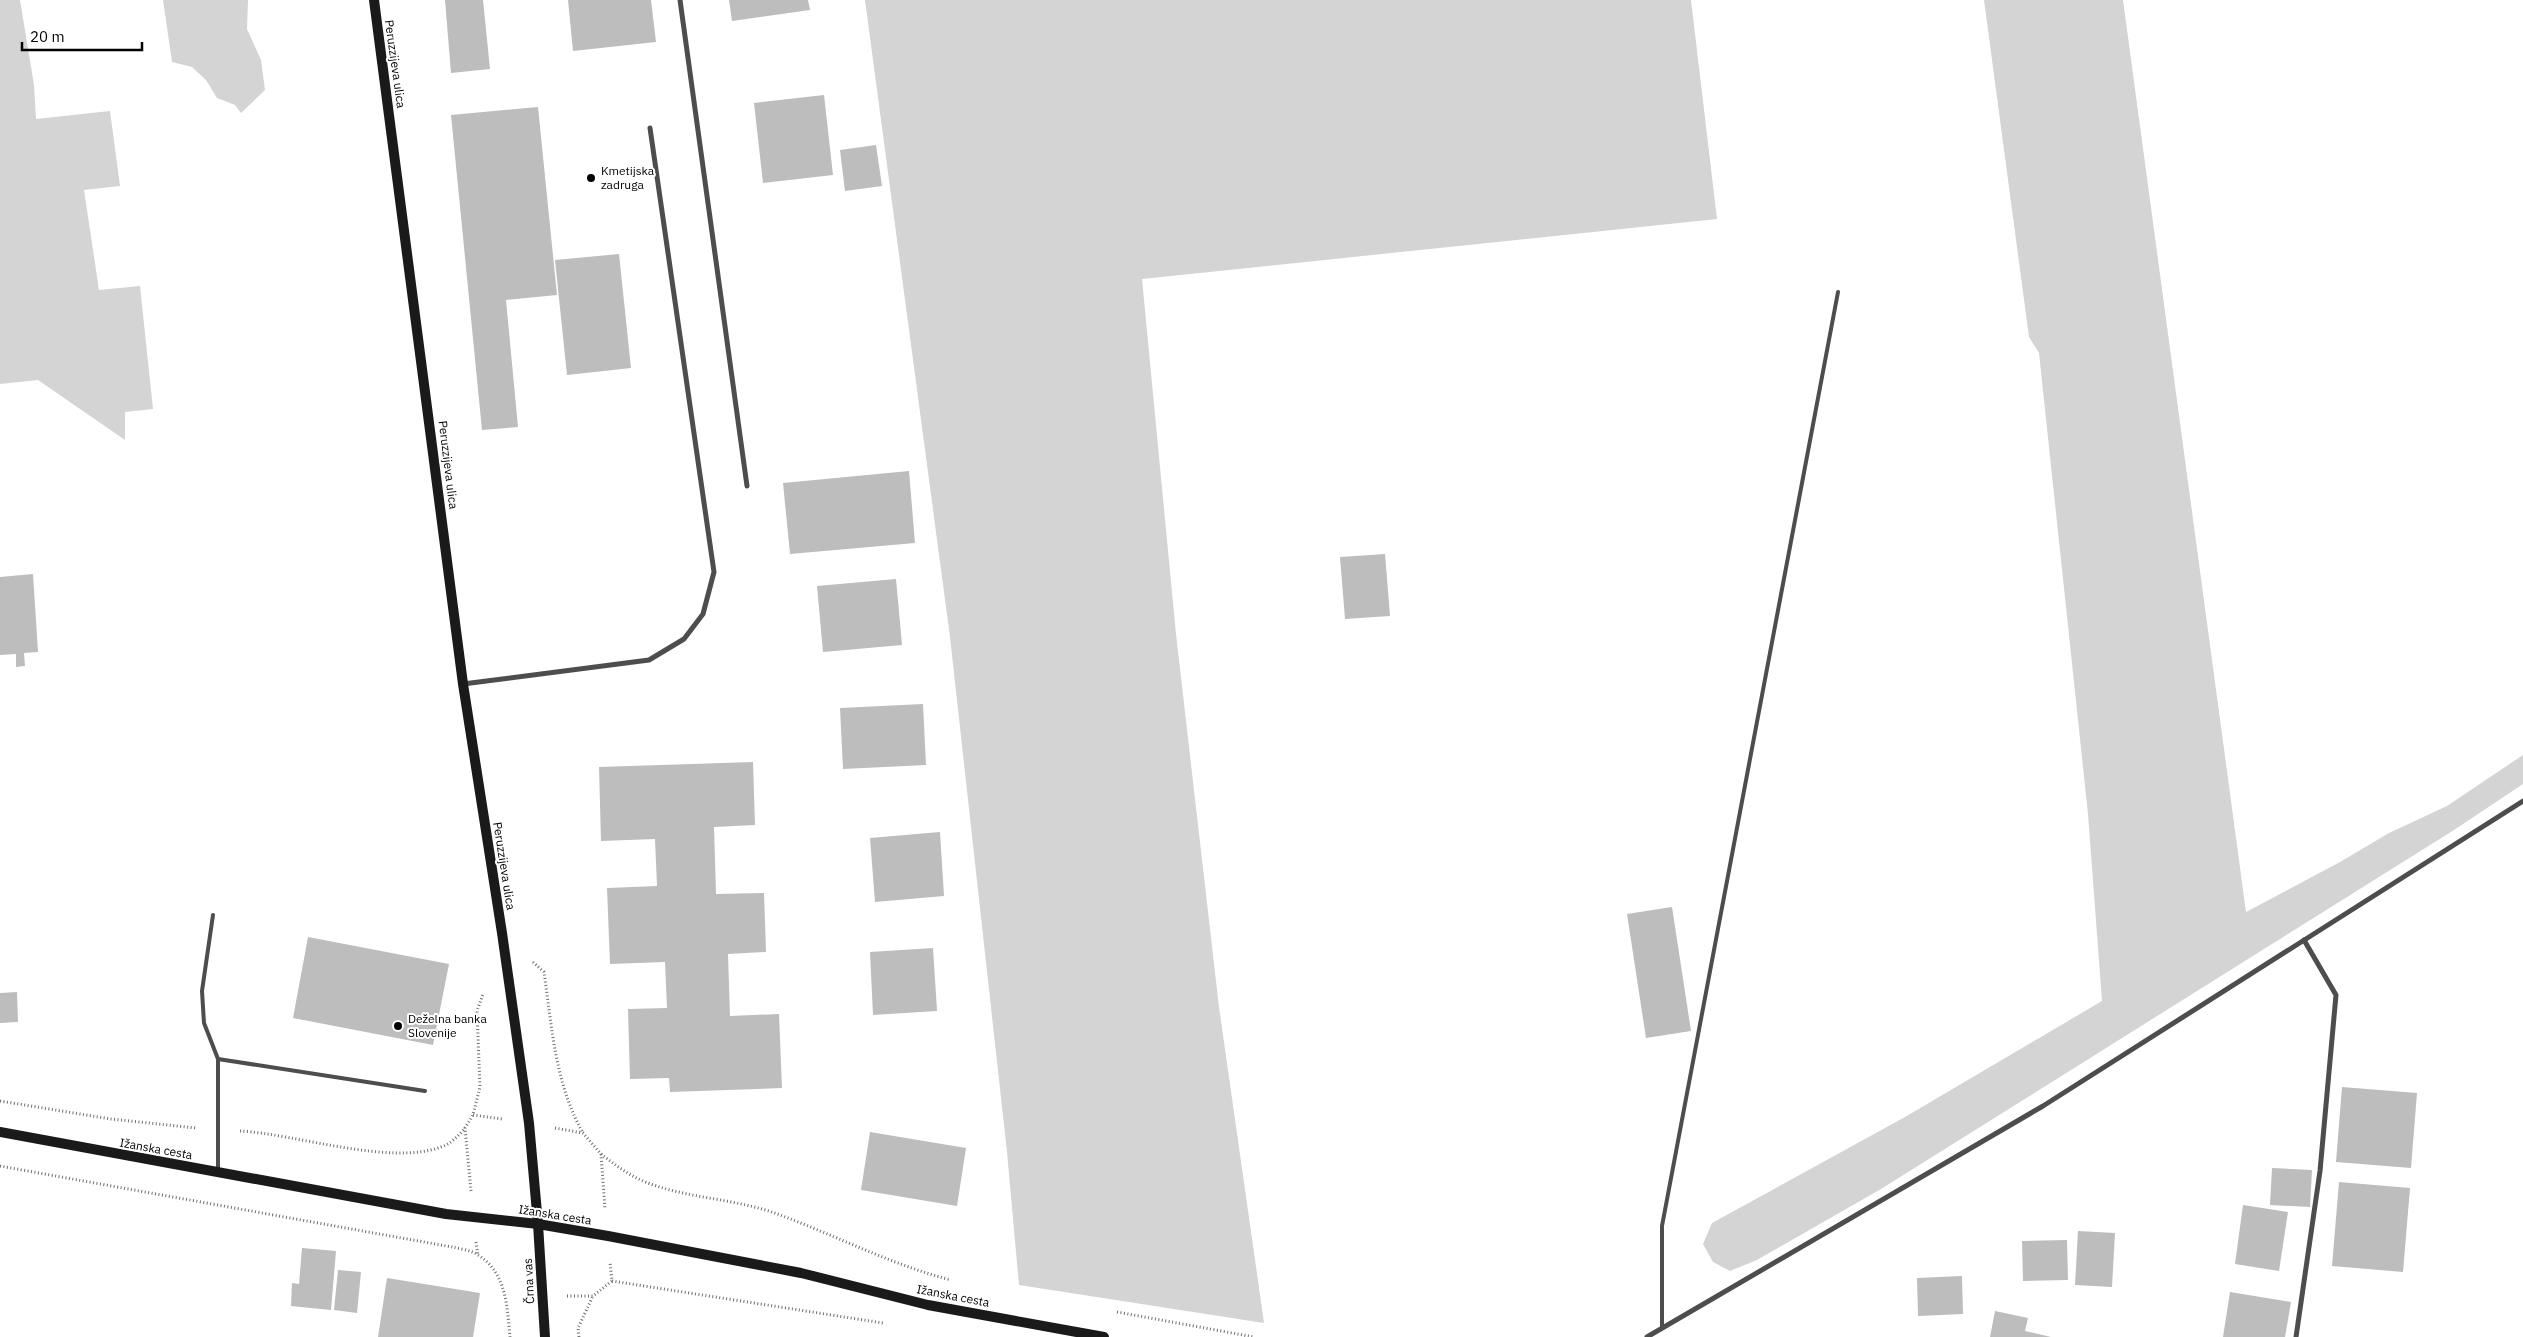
<svg xmlns="http://www.w3.org/2000/svg" width="2523" height="1337" font-family="'IBM Plex Sans',sans-serif">
	<rect width="100%" height="100%" fill="#fff"/>
	<!-- green -->
	<g fill="#d4d4d4">
		<polygon points="0,0 20,0 34,85 36,119 110,111 120,186 84,190 99,290 140,286 153,409 125,412 125,440 38,380 0,384"/>
		<polygon points="163,0 248,0 247,29 261,60 265,90 241,113 235,105 217,98 206,80 192,67 172,62"/>
		<polygon points="865,0 1691,0 1717,219 1142,279 1176,634 1219,1007 1264,1323 1019,1285 1007,1152 950,637"/>
		<polygon points="1984,0 2123,0 2246,912 2340,862 2389,833 2447,806 2523,755 2523,784 2454,830 1881,1189 1757,1260 1730,1271 1713,1262 1703,1244 1712,1223 1905,1117 2102,1001 2088,814 2039,353 2029,337"/>
	</g>
	<!-- building -->
	<g fill="#bdbdbd">
		<polygon points="445,0 483,0 490,69 451,73"/>
		<polygon points="568,0 651,0 656,42 573,51"/>
		<polygon points="729,0 808,0 810,10 732,21"/>
		<polygon points="824,95 833,175 763,183 754,103"/>
		<polygon points="538,107 557,295 506,300 518,427 482,430 451,115"/>
		<polygon points="876,145 882,186 845,191 840,150"/>
		<polygon points="619,254 631,368 567,375 555,260"/>
		<polygon points="909,471 915,543 790,554 783,483"/>
		<polygon points="1385,554 1390,616 1345,619 1340,557"/>
		<polygon points="33,574 38,652 24,653 25,666 16,667 16,654 0,655 0,577"/>
		<polygon points="896,579 902,645 823,652 817,586"/>
		<polygon points="923,704 926,765 843,769 840,708"/>
		<polygon points="753,762 755,825 714,827 716,894 764,893 766,952 728,954 730,1016 779,1014 782,1088 670,1092 669,1078 630,1079 628,1009 667,1008 665,962 610,964 607,888 657,886 655,839 601,841 599,767"/>
		<polygon points="940,832 944,896 875,902 870,838"/>
		<polygon points="1672,907 1691,1031 1646,1038 1627,914"/>
		<polygon points="308,937 449,964 433,1045 293,1018"/>
		<polygon points="933,948 937,1011 873,1015 870,952"/>
		<polygon points="17,992 18,1022 0,1023 0,993"/>
		<polygon points="2342,1087 2417,1093 2411,1168 2336,1162"/>
		<polygon points="870,1132 966,1148 957,1206 861,1190"/>
		<polygon points="2272,1168 2312,1170 2310,1207 2270,1205"/>
		<polygon points="2339,1182 2410,1188 2403,1272 2332,1266"/>
		<polygon points="2243,1205 2288,1212 2279,1271 2235,1264"/>
		<polygon points="2078,1231 2115,1233 2112,1287 2075,1285"/>
		<polygon points="2067,1240 2068,1280 2023,1281 2022,1241"/>
		<polygon points="302,1248 336,1251 331,1310 291,1306 292,1283 299,1284"/>
		<polygon points="338,1270 361,1272 357,1313 334,1310"/>
		<polygon points="1962,1276 1963,1314 1918,1316 1917,1278"/>
		<polygon points="387,1278 480,1293 473,1337 378,1337"/>
		<polygon points="2230,1292 2291,1302 2285,1337 2223,1337"/>
		<polygon points="1995,1311 2028,1318 2025,1331 2051,1337 1990,1337"/>
	</g>
	<g fill="none" stroke-linecap="round" stroke-linejoin="round">
		<!-- path -->
		<g stroke="#6f6f6f" stroke-width="3" stroke-dasharray="1 2.5" stroke-linecap="butt">
			<path d="M533 962 544 972C552 1027 555 1084 583 1133"/>
			<polyline points="0,1101 111,1119 196,1128"/>
			<polyline points="473,1115 502,1119"/>
			<polyline points="555,1128 583,1133 601,1154 605,1209"/>
			<path d="M240 1131C296 1134 390 1166 441 1147 451 1144 458 1136 465 1128"/>
			<path d="M601 1154C614 1164 627 1174 643 1181 686 1199 736 1198 780 1215 837 1236 892 1265 951 1280"/>
			<path d="M0 1166 452 1247C460 1249 471 1250 478 1255 507 1273 507 1307 510 1337"/>
			<polyline points="471,1191 465,1128 473,1115 480,1087 477,1011 483,994"/>
			<polyline points="476,1242 478,1255"/>
			<polyline points="612,1281 883,1323"/>
			<polyline points="567,1296 593,1296 612,1281 610,1262"/>
			<polyline points="1117,1312 1254,1337"/>
			<polyline points="579,1337 578,1328 593,1296"/>
		</g>
		<!-- lane -->
		<g stroke="#4d4d4d" stroke-width="4">
			<polyline points="213,915 202,991 204,1023 218,1059"/>
			<polyline points="218,1170 218,1059 425,1091"/>
			<polyline points="1662,1327 1662,1226 1838,292"/>
		</g>
		<!-- street -->
		<g stroke="#4d4d4d" stroke-width="5">
			<polyline points="680,0 747,486"/>
			<polyline points="463,684 649,660 684,639 703,614 714,572 650,128"/>
			<polyline points="1647,1337 2043,1106 2523,801"/>
			<polyline points="2296,1337 2320,1171 2336,995 2304,940"/>
		</g>
		<!-- secondary -->
		<g stroke="#1a1a1a" stroke-width="10">
			<polyline points="374,0 463,684 502,933 529,1123 538,1224 545,1337"/>
			<polyline points="0,1132 446,1214 538,1224 608,1236 801,1273 928,1305 1104,1337"/>
		</g>
	</g>
	<!-- markers -->
	<g fill="#000" stroke="#fff" stroke-width="2">
		<circle cx="591" cy="178" r="5"/>
		<circle cx="398" cy="1026" r="5"/>
	</g>
	<g text-anchor="middle" stroke-width="4" stroke-linejoin="round" paint-order="stroke">
		<!-- street labels -->
		<g font-size="12" fill="#000" stroke="#fff">
			<text transform="translate(395 64) rotate(82)" y="4">Peruzzijeva ulica</text>
			<text transform="translate(448 465) rotate(83)" y="4">Peruzzijeva ulica</text>
			<text transform="translate(504 866) rotate(81)" y="4">Peruzzijeva ulica</text>
			<text transform="translate(156 1149) rotate(10)" y="4">Ižanska cesta</text>
			<text transform="translate(555 1215) rotate(9)" y="4">Ižanska cesta</text>
			<text transform="translate(529 1281) rotate(-93)" y="4">Črna vas</text>
			<text transform="translate(953 1296) rotate(11)" y="4">Ižanska cesta</text>
		</g>
		<!-- poi labels -->
		<g font-size="12" fill="#000" stroke="#fff" text-anchor="start">
			<text x="601" y="175">Kmetijska<tspan x="601" dy="14">zadruga</tspan></text>
			<text x="408" y="1023">Deželna banka<tspan x="408" dy="14">Slovenije</tspan></text>
		</g>
	</g>
	<!-- scale -->
	<path d="M22 42v8h120v-8" fill="none" stroke="#000000" stroke-width="2.5"/>
	<text x="30" y="42" font-size="15" fill="#000000" stroke="#ffffff" stroke-width="4" paint-order="stroke">20 m</text>
</svg>
